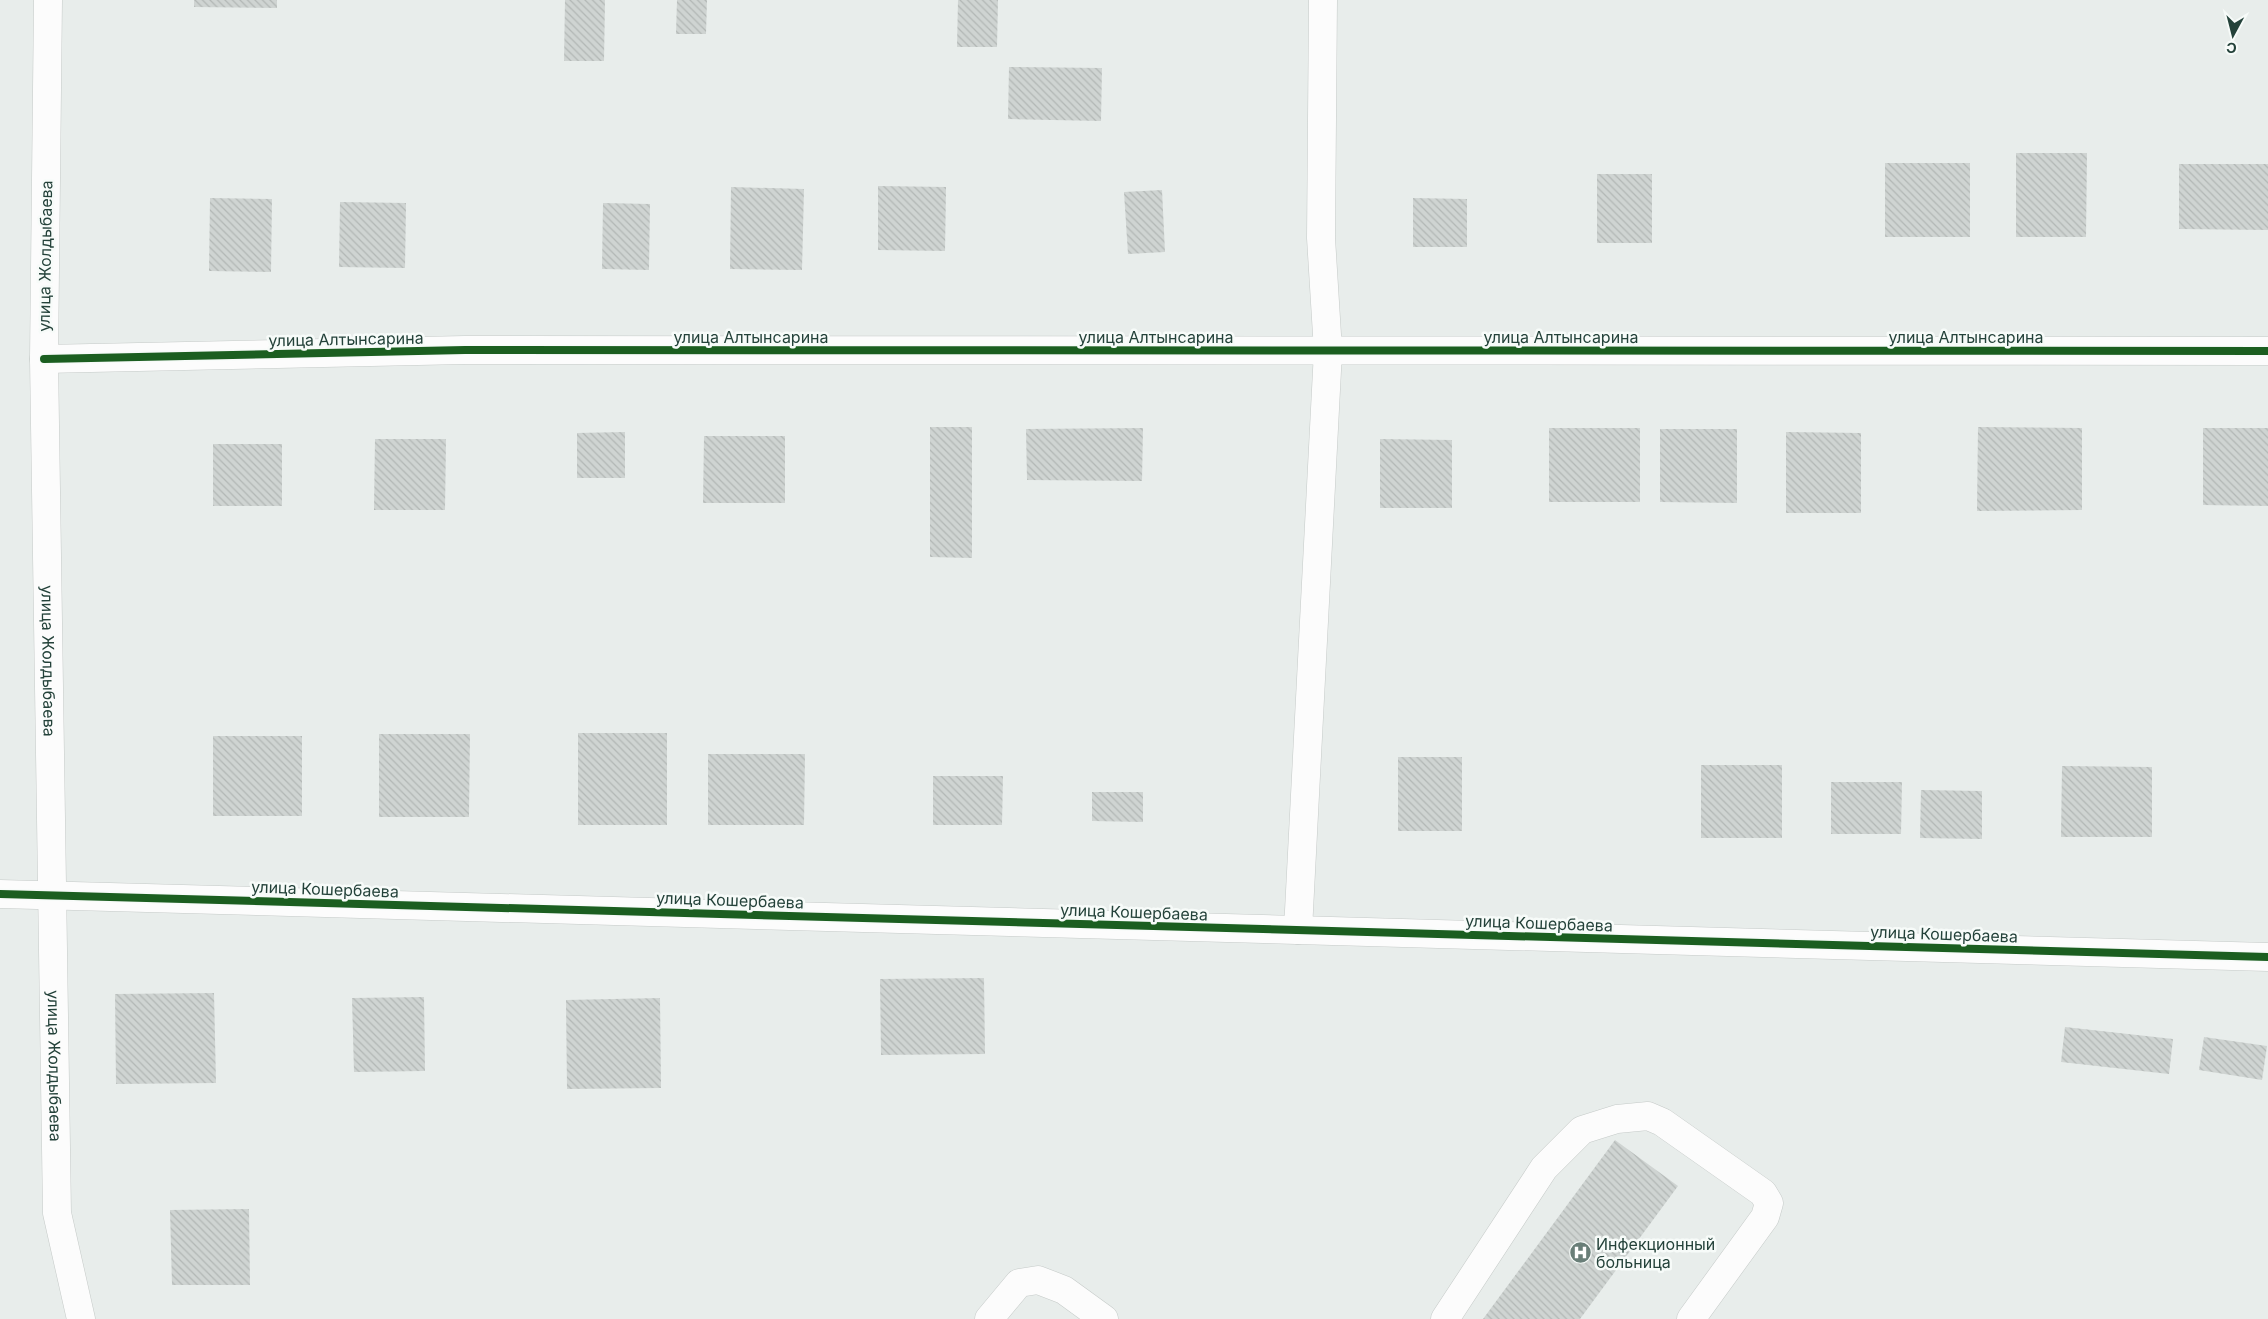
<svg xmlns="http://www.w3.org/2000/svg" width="2268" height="1319" font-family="Inter,sans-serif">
	<defs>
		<pattern id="building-back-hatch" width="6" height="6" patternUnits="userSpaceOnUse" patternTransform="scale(1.25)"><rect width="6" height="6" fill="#cfd4d2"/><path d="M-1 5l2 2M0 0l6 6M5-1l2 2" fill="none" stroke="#b2b7b5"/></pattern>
	</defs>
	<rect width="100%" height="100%" fill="#e8edeb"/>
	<!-- building -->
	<g fill="url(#building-back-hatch)">
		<polygon points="194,0 277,0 277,8 194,7"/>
		<polygon points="565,0 605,0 604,61 564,61"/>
		<polygon points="677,0 707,0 706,34 676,34"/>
		<polygon points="958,0 998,0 997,47 957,47"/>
		<polygon points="1009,67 1102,68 1101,121 1008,119"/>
		<polygon points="2016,153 2087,153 2086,237 2016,237"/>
		<rect x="1885" y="163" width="85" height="74"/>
		<polygon points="2179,164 2268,164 2268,230 2179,229"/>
		<rect x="1597" y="174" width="55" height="69"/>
		<polygon points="878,186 946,187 945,251 878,250"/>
		<polygon points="731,187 804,189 802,270 730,269"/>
		<polygon points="1162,190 1165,252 1128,254 1124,192"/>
		<polygon points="210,198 272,199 271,272 209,271"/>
		<polygon points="1413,198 1467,199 1467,247 1413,247"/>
		<polygon points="340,202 406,203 405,268 339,267"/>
		<polygon points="603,203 650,204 649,270 602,269"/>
		<polygon points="930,427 972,427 972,558 930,557"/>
		<polygon points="1978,427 2082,428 2082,510 1977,511"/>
		<polygon points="1143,428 1142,481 1027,480 1026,429"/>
		<rect x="1549" y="428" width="91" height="74"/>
		<polygon points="2203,428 2268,428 2268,506 2203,505"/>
		<polygon points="1660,429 1737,429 1737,503 1660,502"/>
		<polygon points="625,432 625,478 577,478 577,433"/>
		<polygon points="1786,432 1861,433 1861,513 1786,513"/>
		<polygon points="704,436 785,436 785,503 703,503"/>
		<polygon points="375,439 446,439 445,510 374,510"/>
		<polygon points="1380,439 1452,440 1452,508 1380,508"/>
		<rect x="213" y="444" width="69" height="62"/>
		<rect x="578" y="733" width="89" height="92"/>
		<polygon points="379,734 470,734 469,817 379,817"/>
		<rect x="213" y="736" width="89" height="80"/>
		<polygon points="708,754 805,754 804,825 708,825"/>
		<rect x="1398" y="757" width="64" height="74"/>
		<rect x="1701" y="765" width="81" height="73"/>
		<polygon points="2062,766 2152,767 2152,837 2061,837"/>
		<polygon points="933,776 1003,776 1002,825 933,825"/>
		<polygon points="1831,782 1902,782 1901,834 1831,834"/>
		<polygon points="1921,790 1982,791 1982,839 1920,838"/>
		<polygon points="1092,792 1143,792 1143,822 1092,821"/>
		<polygon points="984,978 985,1054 881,1055 880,979"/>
		<polygon points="214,993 216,1083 116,1084 115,994"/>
		<polygon points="424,997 425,1071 354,1072 352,998"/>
		<polygon points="660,998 661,1088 567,1089 566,1000"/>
		<polygon points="2065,1027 2173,1039 2169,1074 2061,1062"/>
		<polygon points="2204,1037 2267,1046 2262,1080 2199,1070"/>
		<polygon points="1615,1140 1678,1186 1580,1319 1483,1319"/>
		<polygon points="249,1209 250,1285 172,1285 170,1210"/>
	</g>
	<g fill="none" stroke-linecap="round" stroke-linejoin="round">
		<defs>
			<g id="minor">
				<path id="s1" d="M48 0 44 359 57 1213 81 1319"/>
				<polyline points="44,359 465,350 2268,351"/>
				<polyline points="0,894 2268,957"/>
				<polyline points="1298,930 1328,351 1321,238 1323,0"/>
				<polyline points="989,1319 1019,1283 1038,1280 1064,1290 1104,1319"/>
				<polyline points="1445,1319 1544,1168 1582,1130 1617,1119 1648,1116 1662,1122 1763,1193 1769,1203 1765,1217 1691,1319"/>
			</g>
		</defs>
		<!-- minor casing -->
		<use href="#minor" stroke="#c5cac8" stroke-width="29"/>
		<!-- minor -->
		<use href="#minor" stroke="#fcfcfc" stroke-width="28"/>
		<defs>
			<g id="cycleway">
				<polyline points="44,359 465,350 2268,351"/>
				<polyline points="0,894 2268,957"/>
			</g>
		</defs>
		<!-- cycleway casing -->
		<use href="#cycleway" stroke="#f7fbf9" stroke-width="11"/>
		<!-- cycleway -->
		<use href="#cycleway" stroke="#1b5e20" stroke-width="8"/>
	</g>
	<!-- icons -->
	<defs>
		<symbol id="hospital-disc" viewBox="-11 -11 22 22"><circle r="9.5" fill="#697e78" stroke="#f7fbf9"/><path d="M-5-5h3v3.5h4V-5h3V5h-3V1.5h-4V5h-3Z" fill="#fff"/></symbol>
	</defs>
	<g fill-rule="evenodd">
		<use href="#hospital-disc" x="1568" y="1240" width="25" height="25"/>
	</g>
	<g text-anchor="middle" stroke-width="5" stroke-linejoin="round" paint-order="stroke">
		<!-- street labels -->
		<g font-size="16" fill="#24423a" stroke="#f7fbf9">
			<text transform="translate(45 256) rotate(-89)" y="6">улица Жолдыбаева</text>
			<text x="751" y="343">улица Алтынсарина</text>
			<text x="1156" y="343">улица Алтынсарина</text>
			<text x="1561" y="343">улица Алтынсарина</text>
			<text x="1966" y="343">улица Алтынсарина</text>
			<text transform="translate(346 339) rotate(-1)" y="6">улица Алтынсарина</text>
			<text dy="6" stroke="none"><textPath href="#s1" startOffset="661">улица Жолдыбаева</textPath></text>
			<text transform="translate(325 889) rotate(2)" y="6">улица Кошербаева</text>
			<text transform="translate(730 900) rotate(2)" y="6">улица Кошербаева</text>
			<text transform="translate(1134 912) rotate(2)" y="6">улица Кошербаева</text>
			<text transform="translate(1539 923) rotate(2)" y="6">улица Кошербаева</text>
			<text transform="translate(1944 934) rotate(2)" y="6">улица Кошербаева</text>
			<text dy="6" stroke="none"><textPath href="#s1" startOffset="1066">улица Жолдыбаева</textPath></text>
		</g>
		<!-- poi labels -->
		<g font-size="16" fill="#24423a" stroke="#f7fbf9" text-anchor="start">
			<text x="1596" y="1250">Инфекционный<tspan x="1596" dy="18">больница</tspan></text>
		</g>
	</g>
	<!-- north arrow -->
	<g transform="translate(2233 35) rotate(187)" stroke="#f7fbf9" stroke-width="4" paint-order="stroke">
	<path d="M0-4L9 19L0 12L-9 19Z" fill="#24423a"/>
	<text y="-8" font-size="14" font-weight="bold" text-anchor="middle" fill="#24423a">С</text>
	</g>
</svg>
